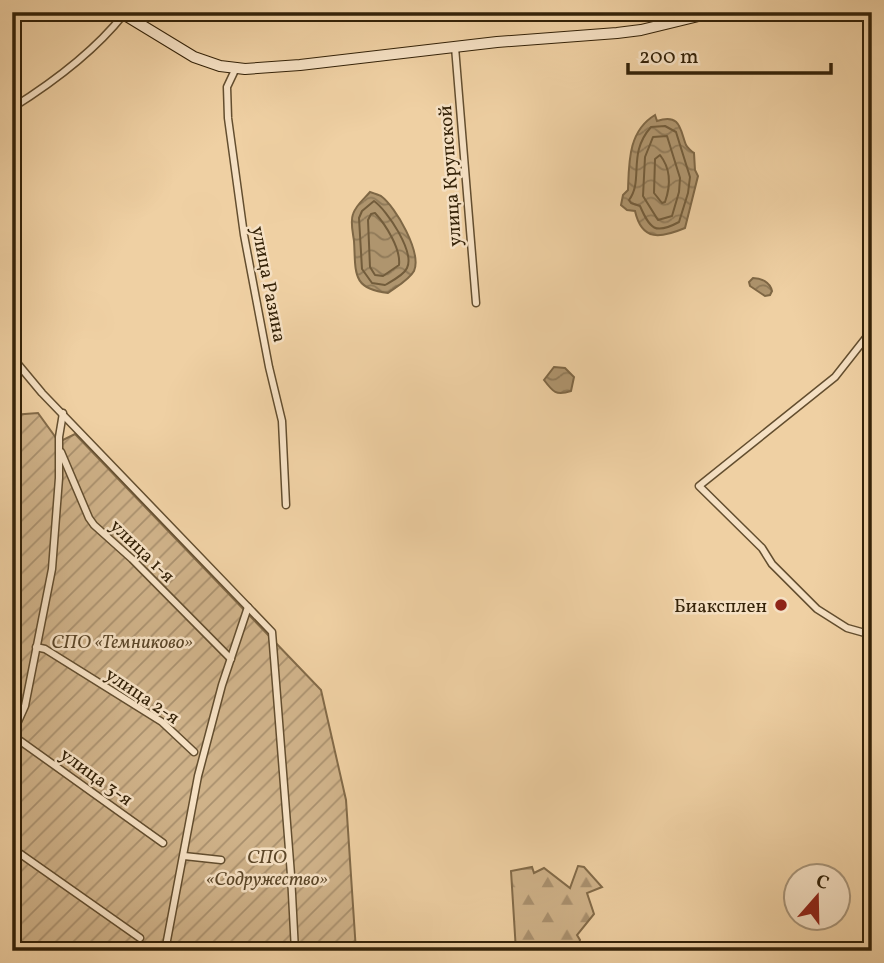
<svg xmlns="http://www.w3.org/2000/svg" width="884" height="963" font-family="Vollkorn,serif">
	<defs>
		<pattern id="forest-firs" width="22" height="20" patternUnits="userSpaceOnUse" patternTransform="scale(1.75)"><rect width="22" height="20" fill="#cfb289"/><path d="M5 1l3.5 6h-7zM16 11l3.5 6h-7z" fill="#a9906e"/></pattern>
		<pattern id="garden-furrows" width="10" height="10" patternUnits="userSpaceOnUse" patternTransform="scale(1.75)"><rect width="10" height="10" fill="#cfb289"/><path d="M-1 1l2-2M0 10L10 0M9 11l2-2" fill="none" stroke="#a9906e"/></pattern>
		<pattern id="water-waves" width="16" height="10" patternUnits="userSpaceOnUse" patternTransform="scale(1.75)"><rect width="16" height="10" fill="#af956e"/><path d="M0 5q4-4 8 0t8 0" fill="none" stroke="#8f7958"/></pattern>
	</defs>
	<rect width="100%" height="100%" fill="#efd0a3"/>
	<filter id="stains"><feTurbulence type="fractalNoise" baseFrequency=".00286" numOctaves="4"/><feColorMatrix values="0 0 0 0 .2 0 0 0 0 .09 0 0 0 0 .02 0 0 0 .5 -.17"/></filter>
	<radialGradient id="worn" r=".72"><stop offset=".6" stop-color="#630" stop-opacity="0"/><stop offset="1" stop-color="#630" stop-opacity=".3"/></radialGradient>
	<!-- forest -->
	<polygon fill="url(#forest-firs)" stroke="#826a48" stroke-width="2" points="578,866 584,867 602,887 587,893 594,914 577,935 580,940 577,951 516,951 511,871 532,867 534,873 544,868 570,888"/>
	<!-- garden -->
	<polygon fill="url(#garden-furrows)" stroke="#826a48" stroke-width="2" points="38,413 59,442 75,434 321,690 346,800 356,951 12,951 12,415"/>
	<!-- water -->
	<g fill="url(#water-waves)" stroke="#7e6745" stroke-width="2">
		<path d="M655 115 657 121C681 113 680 130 686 145 687 147 692 152 694 153L695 170 698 176 685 228C661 238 642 242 635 211L627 210 621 205 623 195 628 190C629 163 628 131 655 115Z"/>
		<path d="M370 192C373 193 379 195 381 196 396 207 422 253 414 271 409 280 396 287 388 293 351 289 356 272 354 241 353 233 350 222 353 214 356 205 364 199 370 192Z"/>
		<path d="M753 278C761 278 770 282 772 291L770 295 765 296 750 286 749 282Z"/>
		<path d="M554 367 565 368 574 377 571 391C556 396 553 392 544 380Z"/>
	</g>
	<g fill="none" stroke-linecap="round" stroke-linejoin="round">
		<!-- shore -->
		<g stroke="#725c3b" stroke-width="2">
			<path d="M665 126 676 132 690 177 688 193 679 222C655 235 650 229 640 206L631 203 629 200C644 180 627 154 651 127Z"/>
			<polygon points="667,136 680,178 679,192 672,216 658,220 643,196 645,157 653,137"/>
			<path d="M660 155C671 169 671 185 665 202L662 203 654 193 655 159Z"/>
			<path d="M374 201C387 210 415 252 407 268 404 275 392 281 385 285L372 283 362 269 359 218 362 211Z"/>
			<path d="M375 213C386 225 401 249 399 265L383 276 375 275 370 267 368 220 371 214Z"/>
		</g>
		<defs>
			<g id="street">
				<polyline points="455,47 476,303"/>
				<polyline points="236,68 227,87 228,118 244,235 269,367 282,421 286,505"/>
				<path d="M12 108C52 83 94 52 124 14"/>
				<polyline points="872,330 835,377 699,486 762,548 772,564 817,609 847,628 872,635"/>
				<polyline points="12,357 42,393 272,632 291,875 295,951"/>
				<polyline points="61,452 89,518 94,525 132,559 231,659"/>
				<polyline points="36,647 45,649 162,722 194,752"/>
				<polyline points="12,735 25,706 52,569 59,478 59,437 63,413"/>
				<polyline points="12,735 163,843"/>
				<polyline points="12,848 140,938"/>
				<polyline points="184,856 221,860"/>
				<polyline points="12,948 16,951"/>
				<polyline points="165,951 198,776 222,685 248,607"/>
			</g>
			<polyline id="secondary" points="120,12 194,57 220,66 245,69 300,65 497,42 617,33 641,30 715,12"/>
		</defs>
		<!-- street casing -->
		<use href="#street" stroke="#634e2f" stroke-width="9"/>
		<!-- secondary casing -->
		<use href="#secondary" stroke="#342208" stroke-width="12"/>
		<!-- street -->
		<use href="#street" stroke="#f5e0c3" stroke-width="6"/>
		<!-- secondary -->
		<use href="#secondary" stroke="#f5e0c3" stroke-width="10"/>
	</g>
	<!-- markers -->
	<circle fill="#8f2418" stroke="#f5e0c3" stroke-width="2.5" cx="781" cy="605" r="7"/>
	<g text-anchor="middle" stroke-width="5" stroke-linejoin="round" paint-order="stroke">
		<!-- street labels -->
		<g font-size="19" fill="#342208" stroke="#f5e0c3">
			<text transform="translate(449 176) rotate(-94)" y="7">улица Крупской</text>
			<text transform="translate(270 284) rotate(79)" y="7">улица Разина</text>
			<text transform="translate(143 550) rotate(44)" y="7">улица 1-я</text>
			<text transform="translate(143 695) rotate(34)" y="7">улица 2-я</text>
			<text transform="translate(97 776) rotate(36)" y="7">улица 3-я</text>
		</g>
		<!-- poi labels -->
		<g font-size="19" fill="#342208" stroke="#f5e0c3" text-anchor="end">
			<text x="767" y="612">Биаксплен</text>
		</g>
		<!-- park labels -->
		<g font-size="19" font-style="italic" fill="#5b4628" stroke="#f5e0c3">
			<text x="122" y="648">СПО «Темниково»</text>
			<text x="267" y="863">СПО<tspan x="267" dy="22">«Содружество»</tspan></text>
		</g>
	</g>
	<!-- margin -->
	<rect width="884" height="963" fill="none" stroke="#efd0a3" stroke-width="42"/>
	<rect x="14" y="14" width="856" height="935" fill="none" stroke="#342208" stroke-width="3.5"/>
	<rect x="21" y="21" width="842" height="921" fill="none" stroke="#342208" stroke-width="2"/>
	<!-- north arrow -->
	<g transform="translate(817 897) rotate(20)"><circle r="33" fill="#f5e0c3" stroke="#a89478" stroke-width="2"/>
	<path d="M0-5L12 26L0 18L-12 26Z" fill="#8f2418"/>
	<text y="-10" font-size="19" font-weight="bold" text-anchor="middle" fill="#342208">С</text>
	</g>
	<!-- scale -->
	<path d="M628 63v10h203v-10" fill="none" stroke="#342208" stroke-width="3.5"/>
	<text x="639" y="63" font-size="21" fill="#342208" stroke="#f5e0c3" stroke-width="5" paint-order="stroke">200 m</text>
	<rect width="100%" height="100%" filter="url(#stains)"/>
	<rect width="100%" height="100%" fill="url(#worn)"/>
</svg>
